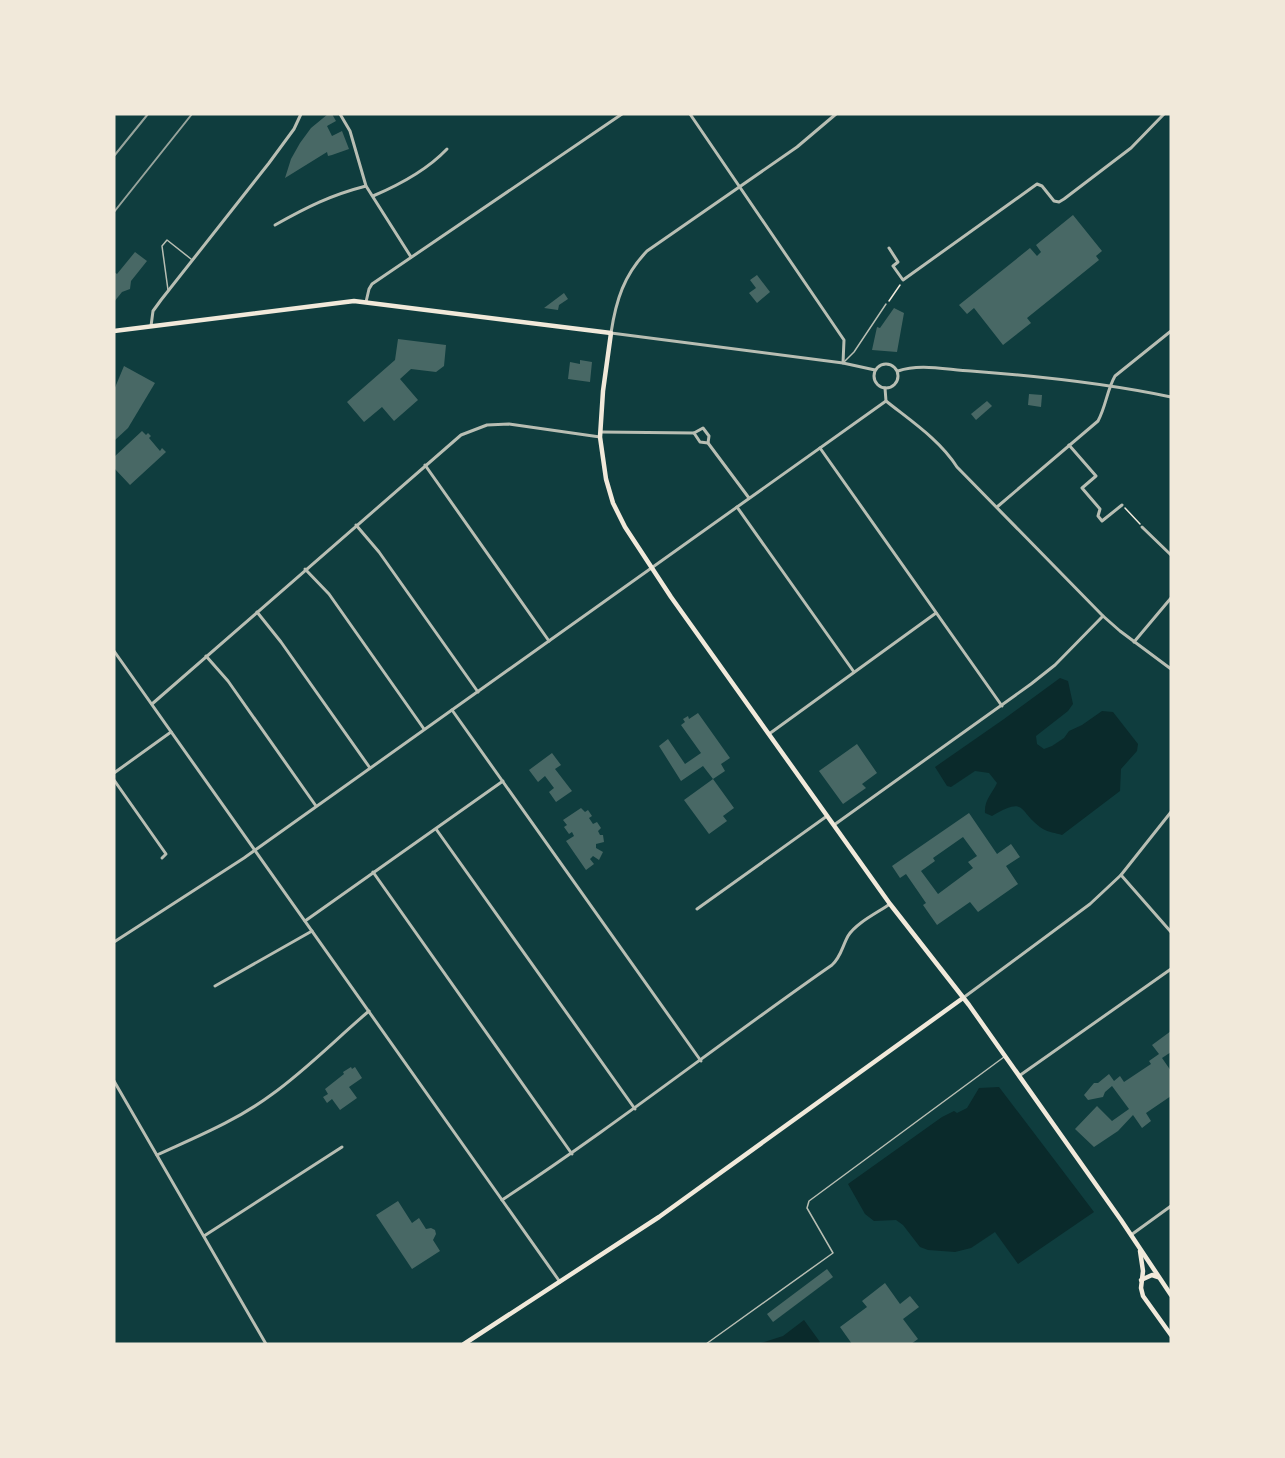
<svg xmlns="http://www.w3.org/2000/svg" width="1285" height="1458" font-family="Arial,sans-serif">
	<rect width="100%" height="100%" fill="#0f3d3e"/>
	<!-- water -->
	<g fill="#0a2a2b">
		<path d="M1060 678 1068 681 1073 704 1068 711 1036 736 1037 744 1044 749 1052 746 1064 738 1069 731 1082 725 1102 711 1113 712 1138 744 1137 751 1121 769 1120 791 1062 835C1056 833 1048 832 1043 829 1017 812 1028 795 992 816L985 813C984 800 992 794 997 783L989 773 975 771 951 787 947 786 935 767 1004 719Z"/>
		<polygon points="999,1087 1094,1212 1018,1264 995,1232 971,1248 955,1252 928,1250 920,1247 903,1225 896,1220 874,1221 865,1214 848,1184 942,1117 954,1111 957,1113 967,1108 979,1088"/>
		<polygon points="804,1320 820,1342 818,1344 758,1344 783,1336"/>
	</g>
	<!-- building -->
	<g fill="#486865" fill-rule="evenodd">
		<polygon points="328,114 332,114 336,121 327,126 332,136 342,131 349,149 332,155 328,156 327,152 285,178 291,159 300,143 311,128"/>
		<polygon points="1073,215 1102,251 1096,256 1099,260 1027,318 1031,323 1003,345 974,308 967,314 959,305 1030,248 1037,256 1041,252 1036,245"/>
		<polygon points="135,252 147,261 131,281 130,289 122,292 114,302 114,272 117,274"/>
		<polygon points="757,275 770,292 757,303 749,293 756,288 750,280"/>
		<polygon points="564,293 568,299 559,305 558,310 544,308"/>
		<polygon points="894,308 904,313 897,352 872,350 877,327 880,328"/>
		<polygon points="398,339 446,345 444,366 436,372 411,369 400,379 418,400 394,421 382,407 364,422 347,402 395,360"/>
		<polygon points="580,360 592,362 590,382 568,379 570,362 580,364"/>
		<polygon points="124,366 155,383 128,428 114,441 114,390"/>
		<polygon points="1029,394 1042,395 1041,407 1028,405"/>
		<polygon points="987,401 992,406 976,420 971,414"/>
		<polygon points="142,431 146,435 148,433 151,436 149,438 160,451 162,448 166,452 130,485 114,468 114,457"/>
		<polygon points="698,713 730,758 721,764 725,771 713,779 703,766 681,781 659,746 668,739 685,764 701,753 681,725 685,722 683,719 688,716 689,719"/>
		<polygon points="857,744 877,773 862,784 866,788 843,804 819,771"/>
		<polygon points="552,753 561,765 555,769 572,791 556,802 549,792 554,788 545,776 538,782 529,770"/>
		<polygon points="713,779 734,808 723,816 727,821 709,834 684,800"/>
		<polygon points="581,808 585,812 588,810 592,816 589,818 593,824 597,822 601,828 598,831 600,835 603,835 604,842 596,844 596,848 603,852 599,860 593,856 590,859 594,864 586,870 566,841 574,836 572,832 569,834 564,827 567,825 563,820"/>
		<path d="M969 813 997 854 1011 844 1020 857 1006 866 1018 884 978 912 970 902 937 925 923 905 926 903 906 874 900 878 892 866ZM963 837 977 856 968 862 973 868 938 894 921 871 935 861 933 858Z"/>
		<polygon points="1171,1031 1171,1052 1162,1058 1171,1071 1171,1096 1146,1113 1151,1121 1142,1128 1133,1115 1118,1131 1094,1147 1075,1129 1097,1106 1112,1121 1129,1109 1112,1086 1105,1092 1103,1097 1088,1100 1084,1095 1094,1083 1098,1083 1109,1074 1114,1081 1120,1076 1124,1082 1151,1064 1149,1061 1159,1054 1152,1045"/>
		<polygon points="351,1067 352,1069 355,1067 362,1078 349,1087 357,1098 340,1110 332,1099 327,1103 323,1097 328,1094 325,1089 344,1074 343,1072"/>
		<polygon points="398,1201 412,1223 419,1218 426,1229 431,1228 435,1230 436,1234 433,1240 440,1251 412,1269 376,1215"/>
		<polygon points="827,1269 833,1277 773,1322 767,1314"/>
		<polygon points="885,1283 900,1304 910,1296 919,1307 903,1319 918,1339 911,1344 852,1344 840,1327 867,1307 862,1301"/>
	</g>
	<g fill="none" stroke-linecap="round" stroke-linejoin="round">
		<!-- path -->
		<g stroke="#f1e9da" stroke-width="1.5">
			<polyline points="889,301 900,285"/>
			<polyline points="1125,508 1140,524"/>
		</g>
		<!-- service -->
		<g stroke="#b8beb3" stroke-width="1.5">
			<polyline points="168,290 162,246 167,240 191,259"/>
			<polyline points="844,362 854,352 886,304"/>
			<polyline points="706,1344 833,1253 807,1208 809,1201 1004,1057"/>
		</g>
		<!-- minor -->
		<g stroke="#b8beb3" stroke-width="3">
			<polyline points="340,114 350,131 366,186 411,257"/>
			<polyline points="690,114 844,340 843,363"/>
			<path d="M836 114 797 147 647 251C624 275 616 300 611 333L843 363 875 370"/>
			<path d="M373 196C399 185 428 169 447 149"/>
			<path d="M275 225C307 207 331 195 366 186"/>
			<polyline points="889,248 898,262 893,266 903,280 1037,184 1042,186 1054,201 1059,202 1064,199 1131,148 1164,114"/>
			<polyline points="366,302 369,289 372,284 622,114"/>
			<polyline points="151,326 153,311 161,300 269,163 294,129 301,114"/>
			<circle cx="886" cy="376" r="12"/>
			<path d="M898 371C920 363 948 370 971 371 1038 376 1105 383 1171 397"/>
			<path d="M885 388 886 401C911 421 940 440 957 467L1103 616 1120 631 1171 669"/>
			<polyline points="601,432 694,433 700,442 708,443 749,498"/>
			<polyline points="694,433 703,428 709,436 708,443"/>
			<polyline points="1069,445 1096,476 1082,488 1100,509 1098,516 1102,521 1122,505"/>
			<polyline points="820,448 1002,706"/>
			<polyline points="425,465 549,641"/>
			<polyline points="737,507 854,672"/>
			<path d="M997 507 1098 421C1106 406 1107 390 1115 376L1171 331"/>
			<polyline points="356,525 379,552 478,692"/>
			<polyline points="1142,527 1171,555"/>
			<polyline points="305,569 329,594 424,729"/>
			<polyline points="257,612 281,642 370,768"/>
			<polyline points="1134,642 1171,598"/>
			<polyline points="114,651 560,1282"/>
			<polyline points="206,656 228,681 316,806"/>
			<polyline points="152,704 461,435 487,425 509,424 600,437"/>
			<polyline points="452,710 701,1061"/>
			<polyline points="769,734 936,613"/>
			<polyline points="114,773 171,732"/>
			<polyline points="114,780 166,854 162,858"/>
			<polyline points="834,825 1031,684 1055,665 1103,616"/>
			<polyline points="436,829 635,1109"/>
			<polyline points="373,872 572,1154"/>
			<polyline points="1121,875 1171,932"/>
			<polyline points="697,909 827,816"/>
			<polyline points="305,921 503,781"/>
			<polyline points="114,942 244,858 886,401"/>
			<polyline points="215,986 312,931"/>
			<polyline points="963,998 1090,904 1121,875 1171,812"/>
			<polyline points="1019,1076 1171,969"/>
			<polyline points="114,1081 266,1344"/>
			<path d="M157 1155C196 1137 236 1121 271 1095 306 1070 336 1039 369 1011"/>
			<path d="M502 1200C615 1126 721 1042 832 965 841 957 842 947 848 936 856 923 877 913 890 904"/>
			<polyline points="1131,1235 1171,1206"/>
			<polyline points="204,1236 342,1147"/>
		</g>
		<!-- secondary -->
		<g stroke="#f1e9da" stroke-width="4.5">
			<polyline points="114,331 354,301 611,333 603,391 600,437 606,479 613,503 625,527 671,597 890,904 969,1005 1121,1220 1171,1295"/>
			<polyline points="1140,1251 1143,1271 1141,1288 1143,1296 1171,1335"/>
			<polyline points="1141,1280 1152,1275 1158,1277"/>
			<polyline points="464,1344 659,1217 963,998"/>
		</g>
		<!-- rail -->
		<g stroke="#97a49c" stroke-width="2">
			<polyline points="114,156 148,114"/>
			<polyline points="114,212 192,114"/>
		</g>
	</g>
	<!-- border -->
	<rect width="1285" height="1458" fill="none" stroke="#f1e9da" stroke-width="231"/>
</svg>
